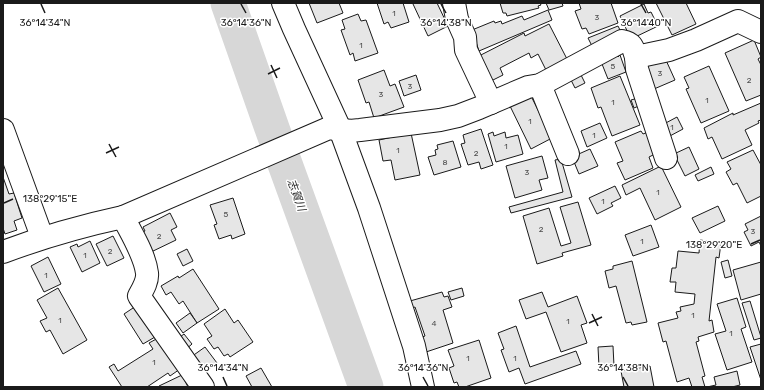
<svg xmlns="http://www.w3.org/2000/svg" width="764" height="390" font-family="Rubik,'Noto Sans JP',sans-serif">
	<rect width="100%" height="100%" fill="#fff"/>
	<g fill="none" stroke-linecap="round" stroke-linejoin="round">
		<!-- river -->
		<polyline stroke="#d7d7d7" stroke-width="35" points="228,3 273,131 366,387"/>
	</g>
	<!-- building -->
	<g fill="#e6e6e6" stroke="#1a1a1a">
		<polygon points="309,3 339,3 343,13 317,23"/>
		<polygon points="377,3 403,3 409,22 391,28 388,22 384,24"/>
		<polygon points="414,3 437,3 448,26 428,36 413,4"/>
		<polygon points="500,3 540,3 541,5 538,6 539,8 507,16 506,13 503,13"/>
		<polygon points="546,3 562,3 563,6 549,10"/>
		<polygon points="579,3 611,3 618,23 589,34 586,28 582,29 575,11 581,9"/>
		<polygon points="656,3 686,3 696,24 672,35"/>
		<polygon points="644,4 648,13 651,12 658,26 631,39 620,16"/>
		<polygon points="548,10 552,20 479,51 472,30 494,21 495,23 501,21 502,24 522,16 524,20"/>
		<polygon points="358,14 361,21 366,20 378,53 355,61 353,53 350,55 341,30 345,29 342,20"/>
		<polygon points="549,24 567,59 546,70 538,54 531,58 529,53 500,68 503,75 487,83 475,58 524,33 525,36"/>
		<polygon points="618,26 622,34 592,46 588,38"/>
		<polygon points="754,40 761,57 758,59 761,65 761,95 746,101 725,53"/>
		<polygon points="616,53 618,57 620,55 626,72 608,79 600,59"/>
		<polygon points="665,58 675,80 654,89 645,66"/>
		<polygon points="709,66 729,111 701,123 686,89 689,88 684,77"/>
		<polygon points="384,70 390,86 395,84 404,107 374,118 369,102 366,103 358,80"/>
		<polygon points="579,71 585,83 575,88 569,76"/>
		<polygon points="416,75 421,90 404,96 399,81"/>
		<polygon points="620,76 640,125 612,136 601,107 598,108 591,88"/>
		<polygon points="530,94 552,138 531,149 509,104"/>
		<polygon points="638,98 641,105 634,108 631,100"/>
		<polygon points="761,103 761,120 758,121 759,123 745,130 752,145 722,159 712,137 708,139 704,128 733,113 733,115"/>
		<polygon points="677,117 683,129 668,137 662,125"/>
		<polygon points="600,123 607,138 587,147 581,131"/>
		<polygon points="481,129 493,165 481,169 479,162 468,165 461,144 465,143 463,135"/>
		<polygon points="641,131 643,134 648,132 655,154 649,157 653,168 625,180 617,163 623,161 615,142"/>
		<polygon points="493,132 494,136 505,132 506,138 518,135 523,154 496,162 488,134"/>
		<polygon points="411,133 420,175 395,180 391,160 383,161 379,140"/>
		<polygon points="453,141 461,167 434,175 428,157 436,155 435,150 438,149 437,145"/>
		<polygon points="689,147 699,169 685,176 674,154"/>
		<polygon points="590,149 598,166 579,174 572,157"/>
		<polygon points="753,150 761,165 761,196 747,203 737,183 733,185 726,172 731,169 727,162"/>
		<polygon points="542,156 548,178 539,180 542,190 515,198 506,166"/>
		<polygon points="561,159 572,197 511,213 509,207 563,192 555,160"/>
		<polygon points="661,166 681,207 655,220 640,188 626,195 622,185"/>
		<polygon points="711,167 714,174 698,181 695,175"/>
		<polygon points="3,177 9,194 14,193 22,218 14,221 17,230 5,234 3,228"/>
		<polygon points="615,186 621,198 611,203 613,206 597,214 589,198"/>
		<polygon points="233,198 245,234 232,239 231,235 219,239 214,225 217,224 210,205"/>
		<polygon points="578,202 591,245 562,253 563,256 537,264 523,216 549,208 561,246 571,243 560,207"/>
		<polygon points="718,206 725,221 700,233 692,218"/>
		<polygon points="170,213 177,227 171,230 176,240 149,253 141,233 145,231 143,227"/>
		<polygon points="761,216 761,246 759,242 751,246 744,232 748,230 745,224"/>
		<polygon points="651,225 659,247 633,256 625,235"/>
		<polygon points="113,236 124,258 107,266 96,244"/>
		<polygon points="700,240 721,243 719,258 716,257 709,321 712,320 714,332 698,337 699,341 696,342 705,376 702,377 705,387 692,387 689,378 677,382 666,341 663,342 658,323 678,318 676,312 681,311 680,307 694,304 695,294 675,292 676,282 670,282 672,268 676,268 678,251 699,253"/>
		<polygon points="90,241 100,263 82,272 70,247 77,244 78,247"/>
		<polygon points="187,249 193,261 183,266 177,254"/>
		<polygon points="48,257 61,284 44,292 31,266"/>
		<polygon points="728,260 732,276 725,278 721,262"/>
		<polygon points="632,261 647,322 632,325 631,322 626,323 616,286 609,288 605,271 613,269 613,266"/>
		<polygon points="761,262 761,294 741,300 733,270"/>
		<polygon points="193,269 219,309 197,323 183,301 179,304 171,292 166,295 161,286 178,276 179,278"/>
		<polygon points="58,288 87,340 63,354 50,330 46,332 40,321 47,318 37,300"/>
		<polygon points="462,288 464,296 451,300 448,292"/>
		<polygon points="442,292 444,297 448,296 452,307 443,310 453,343 423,353 419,338 425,336 415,307 412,308 410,301"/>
		<polygon points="542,292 548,307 577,296 587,323 581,325 587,343 561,352 546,312 526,319 519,300"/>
		<polygon points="737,298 746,327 741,329 752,362 727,370 715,334 726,331 717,304"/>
		<polygon points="750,301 761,337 761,338 754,340 742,303"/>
		<polygon points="136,306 155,337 143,344 124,314"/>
		<polygon points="225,309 234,323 238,320 253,342 230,357 228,354 224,356 218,347 214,349 207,339 212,336 204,324"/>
		<polygon points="190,313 197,323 183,333 176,323"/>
		<polygon points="516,326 530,367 576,351 581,364 525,384 519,368 509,372 501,350 504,349 498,333"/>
		<polygon points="184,334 192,344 184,351 176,340"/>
		<polygon points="160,337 180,369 170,376 168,373 147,387 122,387 109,367 114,364 118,371 153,349 149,343"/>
		<polygon points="479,340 491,378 465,387 459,387 457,382 454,383 449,368 454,366 448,350"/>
		<polygon points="761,344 761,380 750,347"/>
		<polygon points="613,346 614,366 599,367 598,347"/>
		<polygon points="205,347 217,363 203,373 191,357"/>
		<polygon points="650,366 654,387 624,387 621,371"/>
		<polygon points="261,368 272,387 252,387 246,376"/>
		<polygon points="737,371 740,385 732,387 707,387 716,385 714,377"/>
		<polygon points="182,375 188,387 159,387 159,386"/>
	</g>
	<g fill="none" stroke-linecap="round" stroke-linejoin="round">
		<defs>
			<g id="minor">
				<polyline points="283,3 294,29 340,129 369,208 414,346 423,387"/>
				<polyline points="454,3 457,19 465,37 466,50 491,103"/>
				<polyline points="636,57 637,69 666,158"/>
				<polyline points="540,85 568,154"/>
				<polyline points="3,130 42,237"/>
				<path d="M123 217C131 233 145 255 147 273 148 281 143 289 139 296L203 387"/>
				<path d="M3 252C43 237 81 226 123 217L329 128 350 131 360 130 440 120 458 116 479 108 528 87 540 85 622 41C633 43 633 48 636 57L669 50 696 40 738 21 761 32"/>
			</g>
		</defs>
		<!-- minor casing -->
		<use href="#minor" stroke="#1a1a1a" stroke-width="24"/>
		<!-- minor -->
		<use href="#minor" stroke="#fff" stroke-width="22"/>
	</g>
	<!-- ticks -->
	<path fill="none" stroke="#1a1a1a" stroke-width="1.5" d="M41 4 45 13M241 4 246 13M441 4 446 13M641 4 646 13M271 65 277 78M268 74 280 68M109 144 116 157M106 153 119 147M4 203 13 199M751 244 760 240M592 314 598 326M589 323 602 317M223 377 227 386M423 377 428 386M623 377 628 386"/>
	<g text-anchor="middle" stroke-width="3" stroke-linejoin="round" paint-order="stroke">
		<!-- number labels -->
		<g font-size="8" fill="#4d4d4d">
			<text x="394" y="16">1</text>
			<text x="597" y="20">3</text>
			<text x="361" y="48">1</text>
			<text x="613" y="69">5</text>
			<text x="660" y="76">3</text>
			<text x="749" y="83">2</text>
			<text x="410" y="89">3</text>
			<text x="381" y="97">3</text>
			<text x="707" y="103">1</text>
			<text x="613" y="105">1</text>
			<text x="530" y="124">1</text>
			<text x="672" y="130">1</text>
			<text x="594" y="138">1</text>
			<text x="506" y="149">1</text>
			<text x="398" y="153">1</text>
			<text x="476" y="156">2</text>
			<text x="445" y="165">8</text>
			<text x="527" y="175">3</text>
			<text x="658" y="195">1</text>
			<text x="603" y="204">1</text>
			<text x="226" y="217">5</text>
			<text x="541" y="232">2</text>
			<text x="753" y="234">3</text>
			<text x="159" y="239">2</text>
			<text x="642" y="244">1</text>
			<text x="110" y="254">2</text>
			<text x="85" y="258">1</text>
			<text x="46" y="278">1</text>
			<text x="693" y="318">1</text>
			<text x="60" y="323">1</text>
			<text x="568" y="324">1</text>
			<text x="434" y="326">4</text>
			<text x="731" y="336">1</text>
			<text x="468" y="361">1</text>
			<text x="515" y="361">1</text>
			<text x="154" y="365">1</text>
		</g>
		<!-- water labels -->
		<g font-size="11" font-style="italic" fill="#1a1a1a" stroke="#fff">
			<text transform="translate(297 195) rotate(70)" y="4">志賀川</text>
		</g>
	</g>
	<g font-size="10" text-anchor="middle" fill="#1a1a1a" stroke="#fff" stroke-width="3" stroke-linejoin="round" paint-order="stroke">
		<text x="45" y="26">36°14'34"N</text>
		<text x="246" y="26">36°14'36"N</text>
		<text x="446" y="26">36°14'38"N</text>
		<text x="646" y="26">36°14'40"N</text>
		<text x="50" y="202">138°29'15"E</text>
		<text x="714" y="248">138°29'20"E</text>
		<text x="223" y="371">36°14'34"N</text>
		<text x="423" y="371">36°14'36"N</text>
		<text x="623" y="371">36°14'38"N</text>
	</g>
	<!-- border -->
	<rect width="764" height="390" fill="none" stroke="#1a1a1a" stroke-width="8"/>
</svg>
